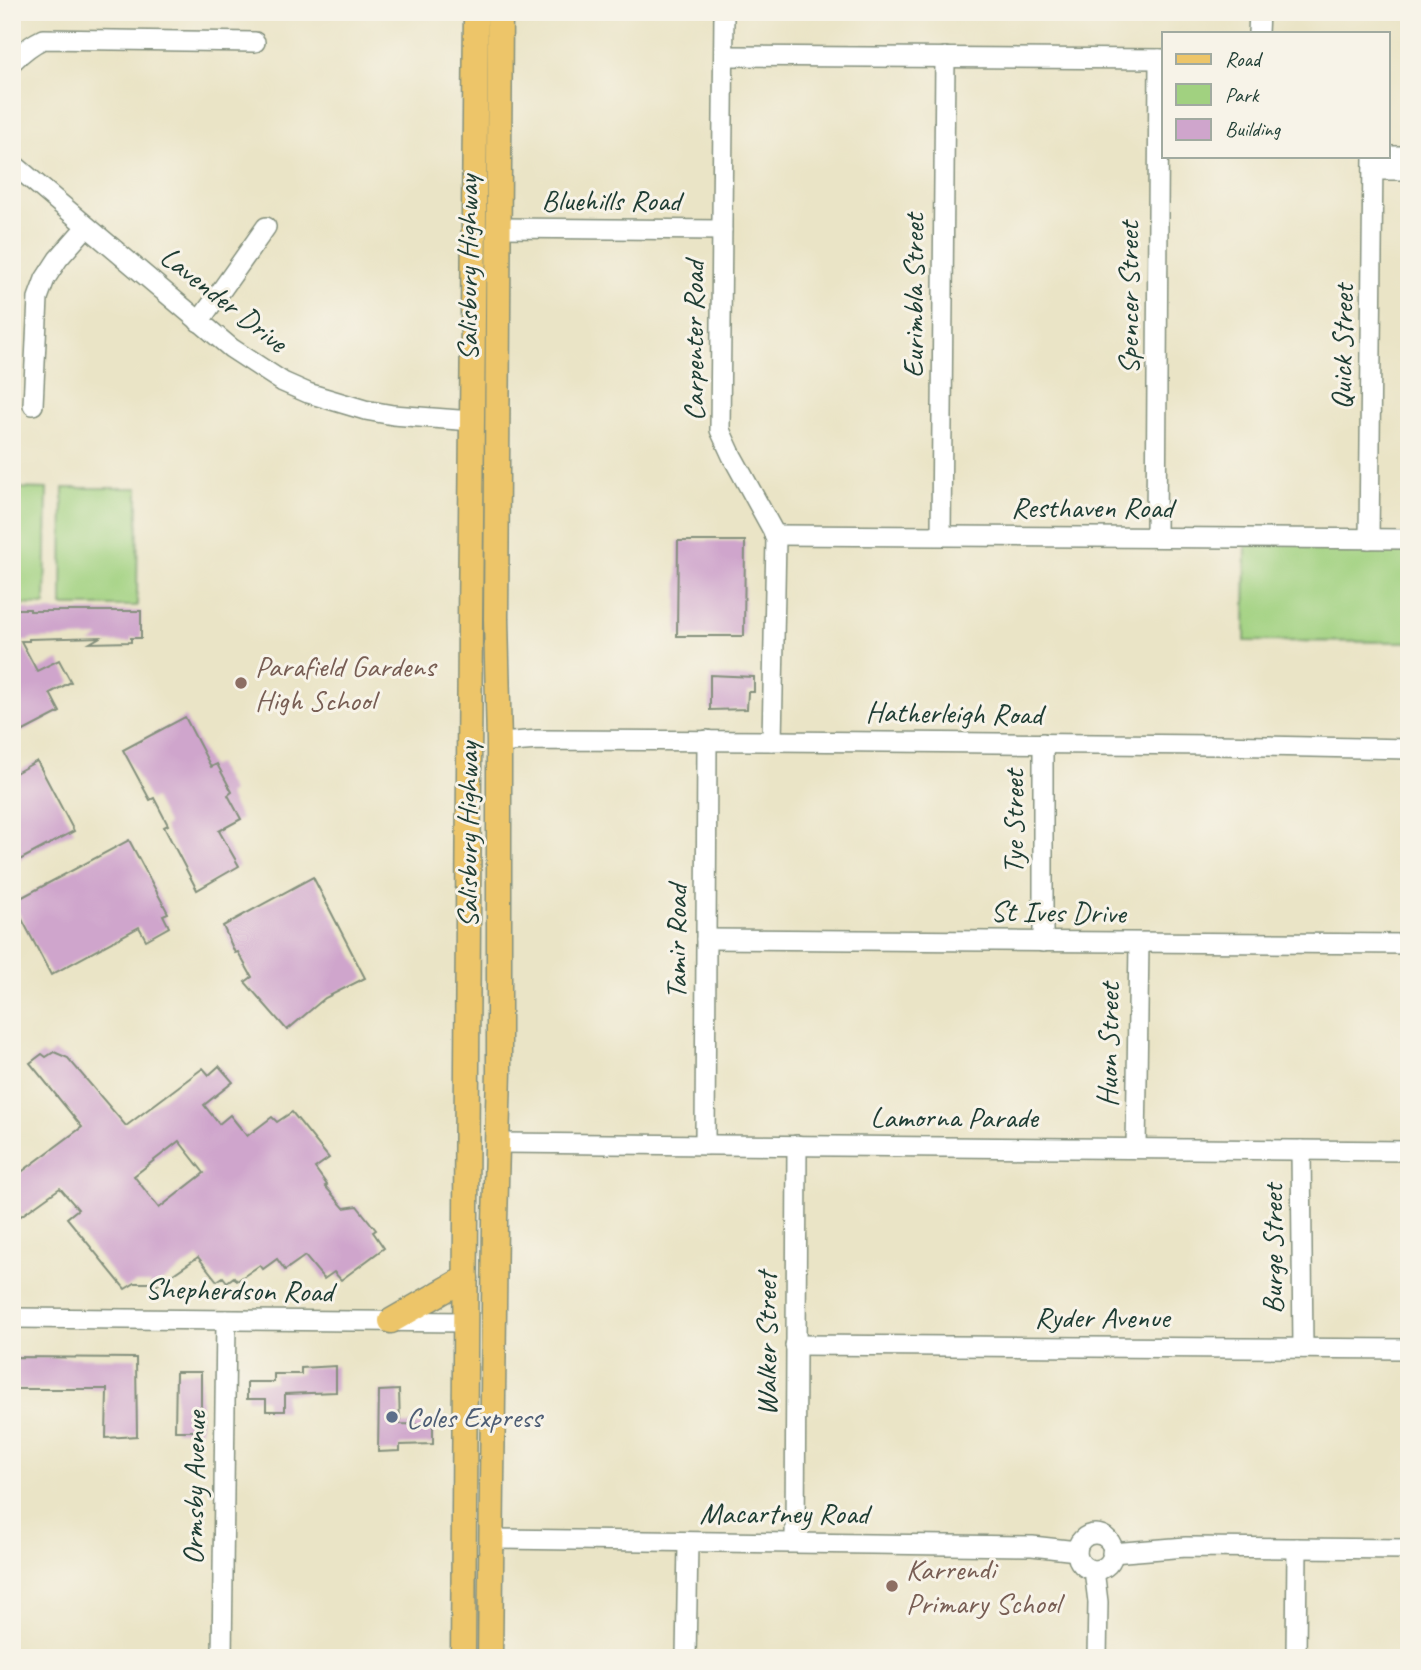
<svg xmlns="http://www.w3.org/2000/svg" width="1421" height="1670" font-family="Caveat,sans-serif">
	<rect width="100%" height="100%" fill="#f7f3e8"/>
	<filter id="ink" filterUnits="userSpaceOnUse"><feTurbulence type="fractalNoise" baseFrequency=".0143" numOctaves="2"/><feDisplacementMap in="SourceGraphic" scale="14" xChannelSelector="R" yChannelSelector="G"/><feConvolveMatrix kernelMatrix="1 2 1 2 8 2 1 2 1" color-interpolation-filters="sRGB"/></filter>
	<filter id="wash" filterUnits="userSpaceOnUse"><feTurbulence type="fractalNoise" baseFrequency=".00686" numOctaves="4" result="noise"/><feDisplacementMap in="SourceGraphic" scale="28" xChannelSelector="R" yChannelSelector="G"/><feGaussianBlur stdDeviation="1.57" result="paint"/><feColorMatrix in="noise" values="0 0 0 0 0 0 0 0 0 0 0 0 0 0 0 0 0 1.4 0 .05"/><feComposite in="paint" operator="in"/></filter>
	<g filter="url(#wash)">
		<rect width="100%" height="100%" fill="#eae4c6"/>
		<!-- green -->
		<g fill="#a1d180" stroke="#60875a" stroke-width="2">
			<polygon points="12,488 47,489 45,605 12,604"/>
			<polygon points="63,488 138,488 137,606 62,606"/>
			<polygon points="1246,538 1409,539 1409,642 1245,641"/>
		</g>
		<g id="blocks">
			<!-- building -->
			<g fill="#cfa5cc" fill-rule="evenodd">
				<polygon points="678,541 745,541 744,636 677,636"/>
				<polygon points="12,609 30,609 30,611 141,611 141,638 131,638 131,642 90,643 100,637 29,639 29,641 21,641 37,671 59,660 71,682 50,693 60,712 12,737"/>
				<polygon points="710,675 754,677 754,692 748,692 747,709 710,710"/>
				<polygon points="185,717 211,767 217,764 232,792 228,795 241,819 219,831 239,866 197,890 164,827 168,825 154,798 150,800 123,750"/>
				<polygon points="37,761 74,831 12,864 12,775"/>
				<polygon points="129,840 168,913 163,915 169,927 146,940 139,927 51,975 13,902"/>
				<polygon points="313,877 365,978 325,998 287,1030 245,982 252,977 238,952 235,953 223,926"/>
				<path d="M54 1052 68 1058 126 1126 203 1068 209 1075 219 1066 233 1082 204 1105 219 1124 230 1115 247 1136 272 1117 277 1122 292 1112 329 1158 315 1168 327 1185 325 1186 344 1208 357 1206 376 1230 373 1232 384 1248 341 1280 334 1272 324 1279 305 1256 285 1270 277 1259 263 1269 260 1265 237 1281 234 1277 227 1282 223 1277 217 1281 198 1257 153 1288 149 1283H135L125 1289 67 1218 78 1209 60 1188 21 1216 12 1205V1179L82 1127 30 1063 42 1054 46 1057ZM179 1141 204 1173 159 1208 134 1176Z"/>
				<polygon points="12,1357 136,1358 137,1436 106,1438 107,1389 12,1389"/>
				<polygon points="336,1366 336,1392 285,1394 285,1411 266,1411 266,1399 247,1399 247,1382 274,1382 274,1374 301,1374 301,1368"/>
				<polygon points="176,1372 201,1372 201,1431 175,1431"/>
				<polygon points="399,1390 400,1424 433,1425 433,1444 400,1445 400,1451 378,1452 379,1391"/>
			</g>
		</g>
	</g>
	<g filter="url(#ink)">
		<use href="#blocks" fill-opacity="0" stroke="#84907d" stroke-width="2"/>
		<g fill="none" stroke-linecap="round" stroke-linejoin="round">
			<defs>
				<g id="minor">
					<polyline points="724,12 720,430 732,456 772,529 776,538 772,741"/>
					<polyline points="1258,33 1259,12"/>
					<polyline points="725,56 1164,59"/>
					<path d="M12 62C22 52 30 45 43 39L255 42"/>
					<polyline points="1373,156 1409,156"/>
					<polyline points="12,163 231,348 283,382 308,393 365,410 393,415 472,421"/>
					<polyline points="1373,170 1409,170"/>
					<polyline points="499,228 722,230"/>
					<polyline points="199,322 266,227"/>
					<polyline points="33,405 38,298 45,279 58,259 86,227"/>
					<polyline points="774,535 1409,539"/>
					<polyline points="941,535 945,57"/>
					<polyline points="1156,537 1159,59"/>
					<polyline points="1369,539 1373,156"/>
					<polyline points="499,743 538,740 772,741 1216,745 1409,749"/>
					<polyline points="706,939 1409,944"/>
					<polyline points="1043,942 1043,743"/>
					<polyline points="498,1143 1409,1151"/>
					<polyline points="705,1145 707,740"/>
					<polyline points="1136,1148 1139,943"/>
					<polyline points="1301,1150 1303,1348"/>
					<polyline points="12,1318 466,1322"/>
					<polyline points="795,1345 1409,1349"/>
					<circle cx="1095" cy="1552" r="18"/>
					<polyline points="491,1539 1032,1546 1077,1551"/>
					<polyline points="795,1542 797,1145"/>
					<polyline points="1112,1553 1186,1547 1409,1549"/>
					<polyline points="1094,1570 1098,1602 1097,1658"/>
					<polyline points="222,1658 226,1320"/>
					<polyline points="686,1658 688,1543"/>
					<polyline points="1296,1658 1297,1548"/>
				</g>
				<g id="major">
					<polyline points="391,1321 466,1278"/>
					<polyline points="463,1658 470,623 476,12"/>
					<polyline points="490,1658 495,1222 499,1071 499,743 496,619 500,12"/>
				</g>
			</defs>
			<!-- minor casing -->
			<use href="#minor" stroke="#84907d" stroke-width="22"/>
			<!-- major casing -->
			<use href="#major" stroke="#84907d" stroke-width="27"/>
			<!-- minor -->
			<use href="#minor" stroke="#fff" stroke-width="19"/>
			<!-- major -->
			<use href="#major" stroke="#edc569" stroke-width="24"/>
		</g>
	</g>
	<!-- markers -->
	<g fill="#8d6e63" stroke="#f7f3e8" stroke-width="2.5">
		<circle cx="241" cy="683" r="7"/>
		<circle cx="892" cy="1586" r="7"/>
	</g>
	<circle fill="#5c6f8a" stroke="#f7f3e8" stroke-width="2.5" cx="392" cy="1417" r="7"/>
	<g text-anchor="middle" stroke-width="6" stroke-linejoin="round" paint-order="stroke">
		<!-- street labels -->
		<g font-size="30" fill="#1f3d34" stroke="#f7f3e8">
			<text x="611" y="210">Bluehills Road</text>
			<text transform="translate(467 268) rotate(-90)" y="10">Salisbury Highway</text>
			<text transform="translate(913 296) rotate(-90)" y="10">Eurimbla Street</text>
			<text transform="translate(1128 298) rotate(-90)" y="10">Spencer Street</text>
			<text transform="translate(224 299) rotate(38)" y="10">Lavender Drive</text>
			<text transform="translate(693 341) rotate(-90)" y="10">Carpenter Road</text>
			<text transform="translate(1342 347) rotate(-89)" y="10">Quick Street</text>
			<text x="1092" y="517">Resthaven Road</text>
			<text transform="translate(954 713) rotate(1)" y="10">Hatherleigh Road</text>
			<text transform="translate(1013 822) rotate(-90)" y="10">Tye Street</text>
			<text transform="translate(467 835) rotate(-90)" y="10">Salisbury Highway</text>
			<text transform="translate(1058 912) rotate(1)" y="10">St Ives Drive</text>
			<text transform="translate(676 942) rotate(-90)" y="10">Tamir Road</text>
			<text transform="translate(1108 1045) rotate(-89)" y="10">Huon Street</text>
			<text x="954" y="1127">Lamorna Parade</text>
			<text transform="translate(1272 1249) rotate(-90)" y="10">Burge Street</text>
			<text transform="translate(239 1290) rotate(1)" y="10">Shepherdson Road</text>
			<text x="1102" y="1327">Ryder Avenue</text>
			<text transform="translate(766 1344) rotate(-90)" y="10">Walker Street</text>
			<text transform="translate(194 1488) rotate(-89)" y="10">Ormsby Avenue</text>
			<text x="784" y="1523">Macartney Road</text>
		</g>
		<!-- education labels -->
		<g font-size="30" fill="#785e54" stroke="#f7f3e8" text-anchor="start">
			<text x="255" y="676">Parafield Gardens<tspan x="255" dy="34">High School</tspan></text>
			<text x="906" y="1579">Karrendi<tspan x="906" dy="34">Primary School</tspan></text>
		</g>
		<!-- service labels -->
		<g font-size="30" fill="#4e5e75" stroke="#f7f3e8" text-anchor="start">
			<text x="406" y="1427">Coles Express</text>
		</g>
	</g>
	<!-- margin -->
	<rect width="1421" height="1670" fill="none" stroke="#f7f3e8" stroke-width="42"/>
	<!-- legend -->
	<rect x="1162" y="32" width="228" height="126" fill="#f7f3e8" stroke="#a1aaa0" stroke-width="2"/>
	<rect x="1176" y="54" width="35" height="10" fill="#edc569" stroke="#a1aaa0" stroke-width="2"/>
	<text x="1225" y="66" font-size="21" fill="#1f3d34">Road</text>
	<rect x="1176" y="84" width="35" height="21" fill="#a1d180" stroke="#a1aaa0" stroke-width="2"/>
	<text x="1225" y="102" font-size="21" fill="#1f3d34">Park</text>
	<rect x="1176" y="119" width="35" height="21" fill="#cfa5cc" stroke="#a1aaa0" stroke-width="2"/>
	<text x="1225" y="136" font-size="21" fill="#1f3d34">Building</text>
</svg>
